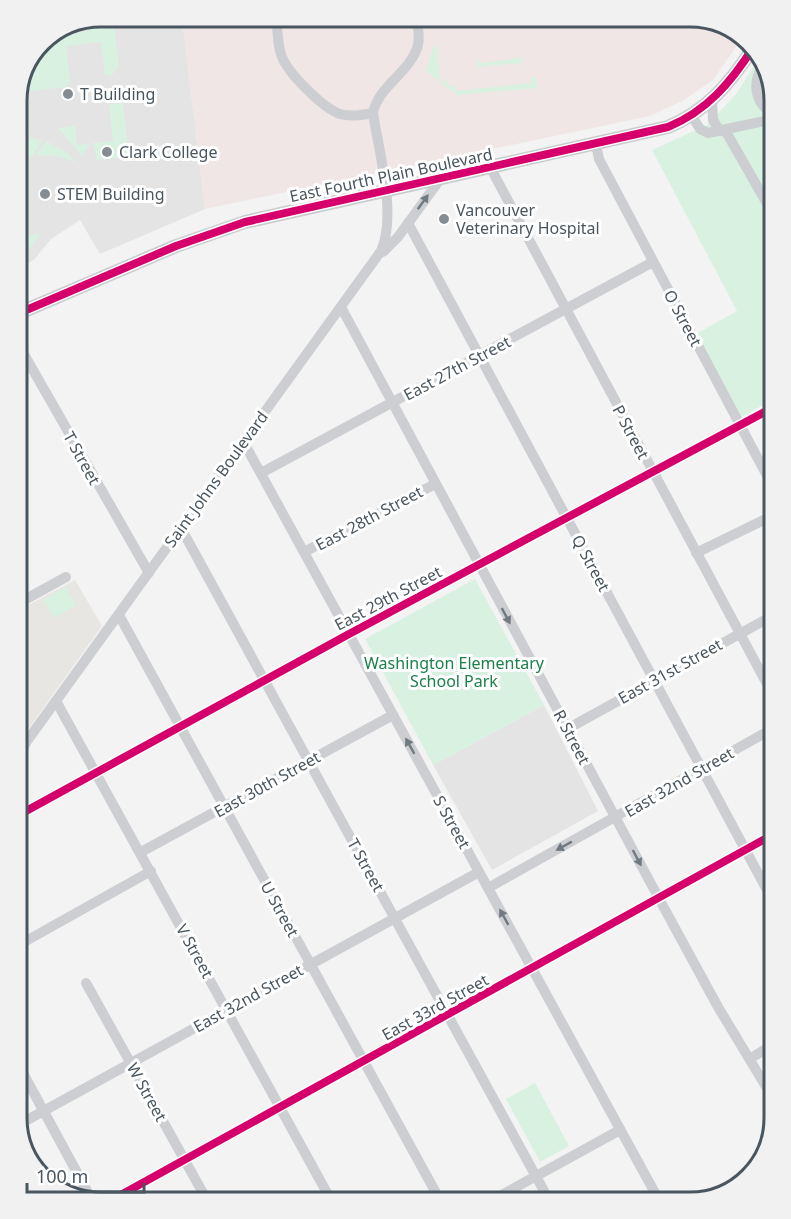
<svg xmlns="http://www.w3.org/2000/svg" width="791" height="1219" font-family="'Noto Sans',sans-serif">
	<rect width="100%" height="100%" fill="#f3f3f3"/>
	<!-- commercial -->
	<polygon fill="#e7e6e2" points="75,580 102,626 29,728 17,733 17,611"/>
	<!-- education -->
	<g fill="#e5e4e5">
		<polygon points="101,17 182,17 205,209 100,254 80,220 51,239 34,260 17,268 17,96 47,39"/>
		<polygon points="544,705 598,811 492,870 433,765"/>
	</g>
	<!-- medical -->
	<polygon fill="#f0e6e5" points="182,17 695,17 737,31 743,37 713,80 684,100 650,116 205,209"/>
	<!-- green -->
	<g fill="#d9f1e1">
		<polygon points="101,17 112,19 64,36 53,36"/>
		<polygon points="114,23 119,67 111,76 105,74 101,42 66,46 70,82 67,87 28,91 29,96 24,102 30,132 17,131 17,96 47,38 64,37"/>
		<polygon points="436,46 440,81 447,81 448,86 455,85 455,91 531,83 531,76 536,78 537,88 457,95 426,71 433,47"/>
		<polygon points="520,52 523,69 520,63 479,67 478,73 476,57 479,63 482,63 520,58"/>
		<polygon points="760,56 774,101 774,399 741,417 696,334 737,311 652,150 707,125 737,93"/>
		<polygon points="123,103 129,157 97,160 93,143 113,141 109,104"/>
		<polygon points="75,126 77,145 90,144 82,155 58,128"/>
		<polygon points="17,133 42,141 32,157 17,162"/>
		<polygon points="46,141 68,153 75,162 56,156 36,155"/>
		<polygon points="42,233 24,255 20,246 17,248 17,236 22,238"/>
		<polygon points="475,579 544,705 433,765 365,639"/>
		<polygon points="66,587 76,605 54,618 43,600"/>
		<polygon points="535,1083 569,1146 540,1162 506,1099"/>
	</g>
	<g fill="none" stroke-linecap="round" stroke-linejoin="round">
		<!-- minor -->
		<g stroke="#ccced1" stroke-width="10">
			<path d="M276 17C278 29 277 43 281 54 286 72 323 108 340 114 351 117 362 115 373 113"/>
			<path d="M764 63C752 82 753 102 774 115"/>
			<polyline points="712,100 713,120 720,131"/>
			<polyline points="692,116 700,129 708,133 774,119"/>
			<polyline points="725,130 770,209 768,222 774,230"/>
			<polyline points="596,145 599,159 774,489"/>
			<polyline points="490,167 774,697"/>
			<polyline points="408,223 774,903"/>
			<polyline points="383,252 398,237 441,178"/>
			<polyline points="341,307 663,906 718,1007 774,1100"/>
			<polyline points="17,342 149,573"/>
			<polyline points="243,441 660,1202"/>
			<polyline points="261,473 653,262"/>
			<polyline points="181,528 550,1202"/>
			<polyline points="304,552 435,484"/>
			<polyline points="696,553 774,515"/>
			<polyline points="17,604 66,577"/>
			<polyline points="119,615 441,1202"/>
			<polyline points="56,701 332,1202"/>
			<polyline points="567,729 774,615"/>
			<path d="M17 760 27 741 381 251C397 215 379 153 373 113 378 86 411 72 418 45 420 36 418 26 416 17"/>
			<polyline points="17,816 349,634 774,407"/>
			<polyline points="141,852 393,715"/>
			<polyline points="488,888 774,728"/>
			<polyline points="17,946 151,871"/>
			<polyline points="86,983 208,1202"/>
			<polyline points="751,1058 774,1044"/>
			<polyline points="17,1062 93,1202"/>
			<polyline points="18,1125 479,872"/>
			<polyline points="108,1202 774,834"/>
			<polyline points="489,1202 620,1130"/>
		</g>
		<!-- major -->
		<path stroke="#c8cccf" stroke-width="14" d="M17 314 176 246 245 222 668 127C707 111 731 82 753 48"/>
		<defs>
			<g id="cycleway">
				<path d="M17 314 176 246 245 222 668 127C707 111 731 82 753 48"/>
				<polyline points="17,816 349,634 774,407"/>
				<polyline points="108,1202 774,834"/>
			</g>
		</defs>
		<!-- cycleway casing -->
		<use href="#cycleway" stroke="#fff" stroke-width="11"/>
		<!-- cycleway -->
		<use href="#cycleway" stroke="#d6006c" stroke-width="8"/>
	</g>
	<!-- one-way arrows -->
	<defs><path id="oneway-solid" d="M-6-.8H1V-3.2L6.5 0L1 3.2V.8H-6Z" transform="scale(1.5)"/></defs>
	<g fill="#717a81">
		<use href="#oneway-solid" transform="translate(423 202) rotate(-54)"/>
		<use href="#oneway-solid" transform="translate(506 616) rotate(62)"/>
		<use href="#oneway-solid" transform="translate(410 746) rotate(-119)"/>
		<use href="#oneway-solid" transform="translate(564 846) rotate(151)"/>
		<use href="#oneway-solid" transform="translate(637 858) rotate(62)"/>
		<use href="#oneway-solid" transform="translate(504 917) rotate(-119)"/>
	</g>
	<!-- markers -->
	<g fill="#858d93" stroke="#fff" stroke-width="2">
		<circle cx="68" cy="94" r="6"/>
		<circle cx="107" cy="152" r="6"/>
		<circle cx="45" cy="194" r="6"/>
		<circle cx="444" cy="219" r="6"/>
	</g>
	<g text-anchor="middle" stroke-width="6" stroke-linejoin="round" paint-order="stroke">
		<!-- poi labels -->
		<g font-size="16" fill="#4a565f" stroke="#fff" text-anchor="start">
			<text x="80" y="100">T Building</text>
			<text x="119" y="158">Clark College</text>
			<text x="57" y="200">STEM Building</text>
			<text x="456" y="216">Vancouver<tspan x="456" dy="18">Veterinary Hospital</tspan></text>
		</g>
		<!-- street labels -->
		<g font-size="16" fill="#4a565f" stroke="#fff">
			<text transform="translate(391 175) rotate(-12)" y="6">East Fourth Plain Boulevard</text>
			<text transform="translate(683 318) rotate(62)" y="6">O Street</text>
			<text transform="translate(457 368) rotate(-28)" y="6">East 27th Street</text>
			<text transform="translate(631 432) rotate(62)" y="6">P Street</text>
			<text transform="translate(82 458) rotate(61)" y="6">T Street</text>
			<text transform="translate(216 479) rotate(-54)" y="6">Saint Johns Boulevard</text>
			<text transform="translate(369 518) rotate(-28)" y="6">East 28th Street</text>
			<text transform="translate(591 563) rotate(62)" y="6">Q Street</text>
			<text transform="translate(388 598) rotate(-28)" y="6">East 29th Street</text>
			<text transform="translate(670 671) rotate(-29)" y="6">East 31st Street</text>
			<text transform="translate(572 737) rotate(62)" y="6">R Street</text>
			<text transform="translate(679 782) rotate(-30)" y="6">East 32nd Street</text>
			<text transform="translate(267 784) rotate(-29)" y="6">East 30th Street</text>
			<text transform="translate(452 822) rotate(61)" y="6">S Street</text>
			<text transform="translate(366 865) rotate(61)" y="6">T Street</text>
			<text transform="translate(280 909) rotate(61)" y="6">U Street</text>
			<text transform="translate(195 951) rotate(61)" y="6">V Street</text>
			<text transform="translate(248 998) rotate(-29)" y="6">East 32nd Street</text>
			<text transform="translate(435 1007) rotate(-29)" y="6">East 33rd Street</text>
			<text transform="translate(147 1092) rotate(61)" y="6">W Street</text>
		</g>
		<!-- park labels -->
		<g font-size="16" fill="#1a814b" stroke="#fff">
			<text x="454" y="669">Washington Elementary<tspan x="454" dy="18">School Park</tspan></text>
		</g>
	</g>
	<!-- crop -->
	<path d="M0 0H791V1219H0ZM101 27H690A74 74 0 0 1 764 101V1118A74 74 0 0 1 690 1192H101A74 74 0 0 1 27 1118V101A74 74 0 0 1 101 27Z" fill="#f1f1f2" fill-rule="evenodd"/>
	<path fill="none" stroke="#4a565f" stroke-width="3" d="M101 27H690A74 74 0 0 1 764 101V1118A74 74 0 0 1 690 1192H101A74 74 0 0 1 27 1118V101A74 74 0 0 1 101 27Z"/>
	<!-- scale -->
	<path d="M27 1183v9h117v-9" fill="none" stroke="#4a565f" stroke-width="3"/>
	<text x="36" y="1183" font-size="18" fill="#4a565f" stroke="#ffffff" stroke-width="4.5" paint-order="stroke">100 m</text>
</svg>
